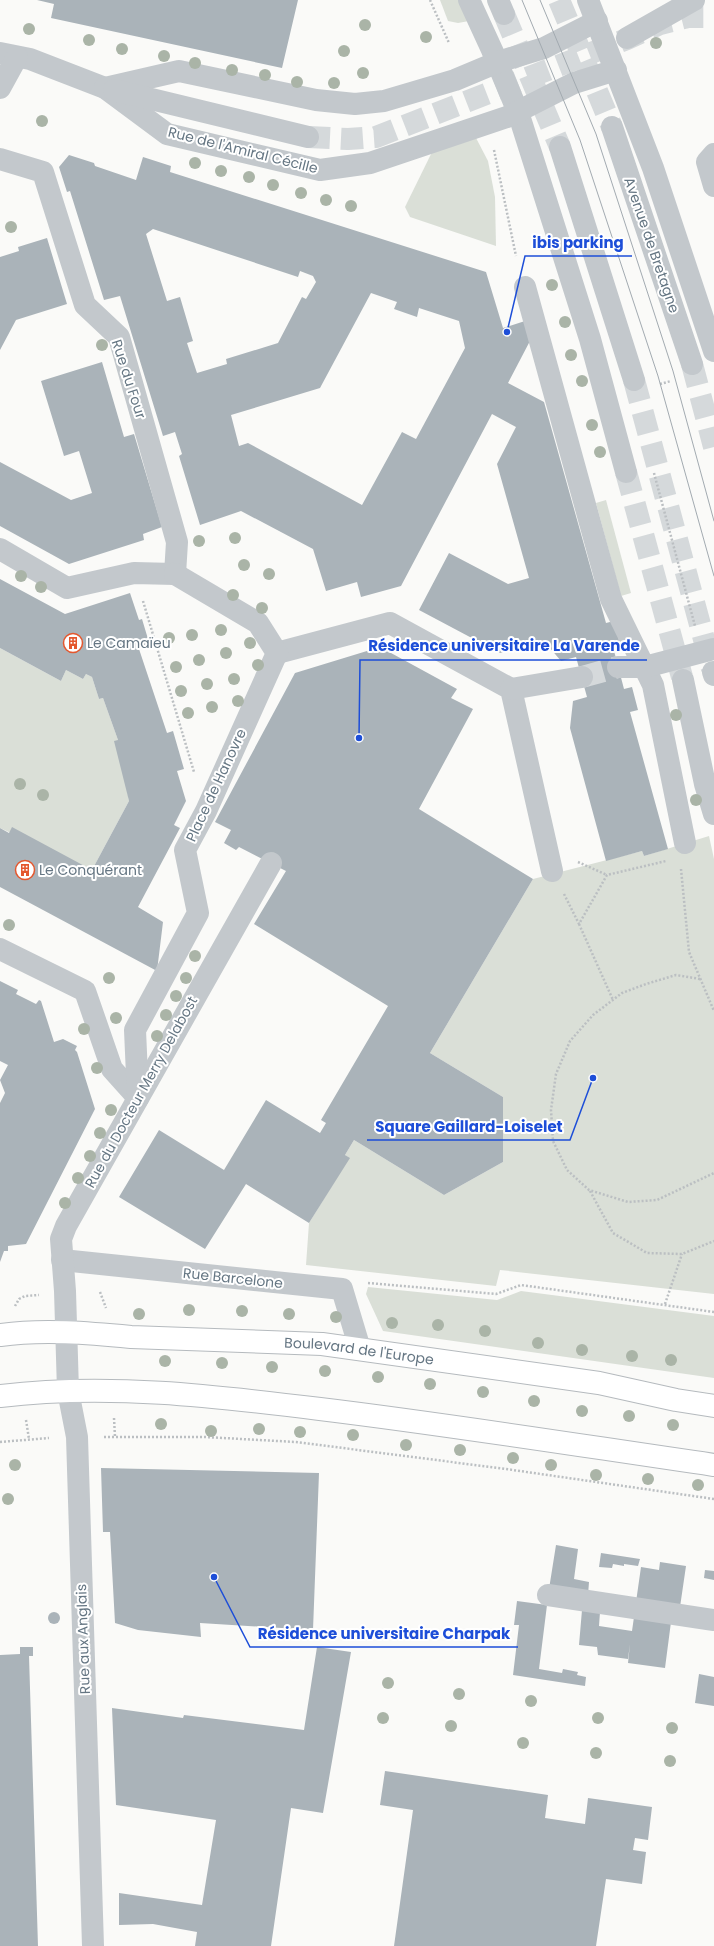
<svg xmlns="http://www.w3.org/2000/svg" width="714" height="1946" font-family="Poppins,sans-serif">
	<rect width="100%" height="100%" fill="#fafaf8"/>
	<!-- green -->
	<g fill="#dadfd7">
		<polygon points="440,0 459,0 469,21 458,23 448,21"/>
		<polygon points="475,136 488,161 495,197 496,246 410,217 405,207 433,150"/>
		<polygon points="606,500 631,593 621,596 596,503"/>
		<polygon points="0,648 61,681 66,670 83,679 86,674 92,677 99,699 103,698 118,740 129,801 92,870 0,828"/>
		<polygon points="709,836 714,859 714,1294 500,1270 496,1286 306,1265 309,1223 349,1158 345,1155 354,1140 444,1195 503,1162 503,1097 430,1053 533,879 642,851 644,856"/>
		<polygon points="368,1287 497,1300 521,1291 714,1316 714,1378 383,1331 366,1294"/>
	</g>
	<!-- building -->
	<g fill="#aab3b9" fill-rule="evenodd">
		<polygon points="37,0 298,0 282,68 51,18 54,4"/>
		<path d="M69 155 94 163 95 166 136 180 143 157 171 166 170 172 486 272 503 328 525 321 531 339 508 383 544 402 606 623 614 621 620 644 613 647 624 689 632 687 638 710 630 712 668 849 644 856 642 851 606 861 570 728 573 701 587 697 576 657 561 661 544 641 500 653 419 610 449 553 508 584 529 578 497 464 516 427 492 414 401 586 361 597 357 582 326 591 313 549 241 511 200 525 179 456 182 454 175 432 163 436 120 296 104 300 70 191 67 192 59 167ZM153 229 298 277 300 271 313 276 316 282 306 299 302 297 278 343 226 359 227 364 197 373 187 343 193 341 180 297 167 301 146 234ZM371 293 397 302 394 309 417 317 419 308 459 321 465 348 416 439 402 432 362 505 248 443 239 446 231 415 320 388Z"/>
		<polygon points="47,238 67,304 16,320 0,350 0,257 19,251 18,247"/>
		<polygon points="102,362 124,437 134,434 162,527 143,534 144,540 69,564 0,526 0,462 71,500 92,493 79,451 64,456 41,381"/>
		<polygon points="0,579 65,614 130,593 139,620 142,619 148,639 144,648 139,649 167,733 173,731 184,769 177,771 186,801 174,825 180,828 138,907 163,922 157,971 0,887 0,828 9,833 12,827 92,870 129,801 114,741 118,740 103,698 99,699 92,677 86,674 83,679 66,670 61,681 0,648"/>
		<polygon points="380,647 457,689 451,698 473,709 419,809 533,879 430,1053 503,1097 503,1162 444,1195 354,1140 345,1155 350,1158 309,1223 246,1184 205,1249 119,1197 159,1130 224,1170 266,1100 320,1133 326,1123 321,1120 388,1006 254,924 286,871 239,847 236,850 224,843 231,830 215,822 295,673"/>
		<polygon points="0,981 18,990 16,994 36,1004 39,1000 41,1001 54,1042 63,1039 77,1046 75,1050 77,1052 95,1109 26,1244 8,1246 8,1251 4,1251 0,1262 0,1103 5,1093 0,1080 8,1065 0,1061"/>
		<polygon points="101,1468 319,1473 313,1630 200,1623 201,1637 138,1630 115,1623 110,1532 103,1532"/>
		<polygon points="556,1545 578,1549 574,1579 589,1582 588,1595 549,1589"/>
		<polygon points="601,1553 640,1559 638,1566 624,1564 624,1566 613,1564 612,1568 599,1567"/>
		<polygon points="660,1562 686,1566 680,1607 636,1602 641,1567 659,1570"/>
		<polygon points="705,1570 714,1571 714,1580 704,1578"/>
		<polygon points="517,1601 547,1605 539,1669 562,1673 563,1669 578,1672 577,1675 586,1677 585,1686 513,1675 519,1625 514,1625"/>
		<polygon points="582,1610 600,1612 599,1626 632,1631 634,1617 671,1622 665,1668 628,1663 630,1644 628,1659 598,1655 597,1647 579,1645"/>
		<circle cx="54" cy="1618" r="6"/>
		<polygon points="20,1647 33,1647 33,1656 29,1656 38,1946 0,1946 0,1655 20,1654"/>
		<polygon points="317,1647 351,1652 323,1813 291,1808 271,1946 195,1946 197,1932 153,1924 119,1925 119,1893 202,1905 216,1820 116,1805 112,1708 183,1718 184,1715 304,1730"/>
		<polygon points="699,1674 714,1677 714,1706 695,1703"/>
		<polygon points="385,1771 548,1795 545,1818 585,1824 588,1798 652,1807 648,1840 635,1838 633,1850 646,1852 642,1884 606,1879 596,1946 394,1946 413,1810 380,1805"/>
	</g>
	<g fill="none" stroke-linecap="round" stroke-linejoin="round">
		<!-- minor-tunnel -->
		<g stroke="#d5d9db" stroke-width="22" stroke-dasharray="22 11" stroke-linecap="butt">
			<polyline points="559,0 612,127"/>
			<polyline points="504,14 560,147"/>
			<polyline points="308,137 348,139 376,137 627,39 660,24 688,17 714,17"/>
			<polyline points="692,364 714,447"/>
			<polyline points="634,380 712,669"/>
			<polyline points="626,472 682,677"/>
			<polyline points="582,677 618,667"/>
		</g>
		<defs>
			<g id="major">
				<path id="s1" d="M0 1335C42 1329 90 1333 131 1337L322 1344 599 1383 676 1400 714 1406"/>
				<path d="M0 1396C107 1383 214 1396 320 1409 452 1425 583 1446 714 1465"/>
			</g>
		</defs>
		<!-- major casing -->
		<use href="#major" stroke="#b5babe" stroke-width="24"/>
		<!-- path -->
		<g stroke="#bbbfc2" stroke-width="2.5" stroke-dasharray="2 2" stroke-linecap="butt">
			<polyline points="430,0 449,43"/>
			<polyline points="494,150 516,256"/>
			<polyline points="660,384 671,381"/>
			<polyline points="654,473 695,626"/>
			<polyline points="143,601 194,772"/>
			<polyline points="578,862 607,875"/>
			<polyline points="681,869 689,952 714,1011"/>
			<polyline points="564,894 579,924 607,875 666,861"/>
			<polyline points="579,924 613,1000"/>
			<polyline points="700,979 676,975 646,984 622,993 593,1015 570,1041 556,1074 551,1110 553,1141 567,1170 589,1190 628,1202 657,1200 714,1173"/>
			<polyline points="590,1191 613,1233 647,1253 682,1254 714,1241"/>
			<polyline points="368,1283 496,1294 521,1285 714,1312"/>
			<polyline points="100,1292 106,1308"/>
			<polyline points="665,1304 682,1254"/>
			<polyline points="15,1306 19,1299 25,1296 39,1295"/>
			<polyline points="114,1418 115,1437"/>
			<polyline points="26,1420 29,1439"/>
			<polyline points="104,1437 205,1437 296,1442 506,1469 714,1499"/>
			<polyline points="0,1442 49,1438"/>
		</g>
		<!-- minor -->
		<g stroke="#c3c8cc" stroke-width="22">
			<polyline points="469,0 492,50 518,112 590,339 626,472"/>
			<polyline points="498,0 504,14"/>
			<polyline points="588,0 653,168 714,351"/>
			<polyline points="627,38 694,0"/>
			<polyline points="0,53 30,59 105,88 167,134 320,170 370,163 507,117 574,83 616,70"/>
			<polyline points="0,88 17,57"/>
			<polyline points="105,88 179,71 316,100 355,104 384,101 455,80 498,62 544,48 597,21"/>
			<polyline points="114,90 308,137"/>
			<polyline points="612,127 692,364"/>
			<polyline points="560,147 634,380"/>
			<polyline points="714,154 707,162 714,186"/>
			<polyline points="0,159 43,172 85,305 119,337 177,542 175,574"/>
			<polyline points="525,287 611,599 653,685 685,843"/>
			<polyline points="0,549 67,588 134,573 175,574"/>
			<polyline points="277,653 390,623 511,689 552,871"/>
			<polyline points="618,667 645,667 714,649"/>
			<polyline points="713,672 714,675"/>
			<polyline points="683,680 705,784 714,814"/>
			<polyline points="511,689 582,677"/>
			<polyline points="0,949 85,991 112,1069 138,1098"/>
			<polyline points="138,1098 135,1030 198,913 185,850 206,811 277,653 258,623 175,574"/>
			<polyline points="62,1260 342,1289 360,1349"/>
			<polyline points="548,1595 714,1620"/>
			<polyline points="93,1946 77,1437 68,1391 65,1291 61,1239 66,1226 271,863"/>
		</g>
		<!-- major -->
		<use href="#major" stroke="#fff" stroke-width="22"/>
		<!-- tram -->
		<g stroke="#a2aab0" stroke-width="1">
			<polyline points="522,0 580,140 658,376 714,576"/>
			<polyline points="540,0 596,134 673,371 714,521"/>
		</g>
	</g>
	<!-- trees -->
	<g fill="#aab4a7">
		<circle cx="365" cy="25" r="6"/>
		<circle cx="29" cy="29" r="6"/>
		<circle cx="426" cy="37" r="6"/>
		<circle cx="89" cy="40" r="6"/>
		<circle cx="656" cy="43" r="6"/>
		<circle cx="122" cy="49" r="6"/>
		<circle cx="344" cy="51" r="6"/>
		<circle cx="164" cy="56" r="6"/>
		<circle cx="195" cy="63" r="6"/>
		<circle cx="232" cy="70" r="6"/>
		<circle cx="363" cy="73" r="6"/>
		<circle cx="265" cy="75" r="6"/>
		<circle cx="297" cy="82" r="6"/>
		<circle cx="334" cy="83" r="6"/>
		<circle cx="42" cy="121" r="6"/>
		<circle cx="195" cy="163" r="6"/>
		<circle cx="221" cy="171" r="6"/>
		<circle cx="249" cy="177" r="6"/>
		<circle cx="273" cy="185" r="6"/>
		<circle cx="301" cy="193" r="6"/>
		<circle cx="326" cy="200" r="6"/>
		<circle cx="351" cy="206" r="6"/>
		<circle cx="11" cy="227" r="6"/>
		<circle cx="552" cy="285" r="6"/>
		<circle cx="565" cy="322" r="6"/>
		<circle cx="102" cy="345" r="6"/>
		<circle cx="571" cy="355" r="6"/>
		<circle cx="582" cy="381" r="6"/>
		<circle cx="592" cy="425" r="6"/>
		<circle cx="600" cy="452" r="6"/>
		<circle cx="235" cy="538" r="6"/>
		<circle cx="199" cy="541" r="6"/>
		<circle cx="244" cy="565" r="6"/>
		<circle cx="269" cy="574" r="6"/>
		<circle cx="21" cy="576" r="6"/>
		<circle cx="41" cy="587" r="6"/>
		<circle cx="233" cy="595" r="6"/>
		<circle cx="262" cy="608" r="6"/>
		<circle cx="221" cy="630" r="6"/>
		<circle cx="192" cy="635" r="6"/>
		<circle cx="169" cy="638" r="6"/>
		<circle cx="250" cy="643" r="6"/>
		<circle cx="226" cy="653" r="6"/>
		<circle cx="199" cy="660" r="6"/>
		<circle cx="258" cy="665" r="6"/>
		<circle cx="176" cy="667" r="6"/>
		<circle cx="234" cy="679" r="6"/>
		<circle cx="207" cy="684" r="6"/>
		<circle cx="181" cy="691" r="6"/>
		<circle cx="238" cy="701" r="6"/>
		<circle cx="212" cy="707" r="6"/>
		<circle cx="188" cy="713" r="6"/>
		<circle cx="676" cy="715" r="6"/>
		<circle cx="20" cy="784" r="6"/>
		<circle cx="43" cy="795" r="6"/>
		<circle cx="696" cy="800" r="6"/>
		<circle cx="9" cy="925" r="6"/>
		<circle cx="195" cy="956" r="6"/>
		<circle cx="109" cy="978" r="6"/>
		<circle cx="186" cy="978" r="6"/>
		<circle cx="176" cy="996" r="6"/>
		<circle cx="166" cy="1015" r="6"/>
		<circle cx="116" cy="1018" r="6"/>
		<circle cx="84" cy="1029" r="6"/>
		<circle cx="157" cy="1036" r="6"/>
		<circle cx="97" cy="1068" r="6"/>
		<circle cx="111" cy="1110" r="6"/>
		<circle cx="100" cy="1133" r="6"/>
		<circle cx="90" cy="1156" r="6"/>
		<circle cx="78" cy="1178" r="6"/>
		<circle cx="65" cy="1203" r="6"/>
		<circle cx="189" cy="1310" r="6"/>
		<circle cx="242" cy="1311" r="6"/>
		<circle cx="139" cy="1314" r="6"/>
		<circle cx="289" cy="1314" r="6"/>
		<circle cx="336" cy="1317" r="6"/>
		<circle cx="392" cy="1323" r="6"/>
		<circle cx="438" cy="1325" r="6"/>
		<circle cx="485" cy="1331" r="6"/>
		<circle cx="538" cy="1343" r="6"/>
		<circle cx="582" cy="1350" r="6"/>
		<circle cx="632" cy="1356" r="6"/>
		<circle cx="671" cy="1360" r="6"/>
		<circle cx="165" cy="1361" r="6"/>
		<circle cx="222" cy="1363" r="6"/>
		<circle cx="272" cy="1367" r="6"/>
		<circle cx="325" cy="1371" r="6"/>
		<circle cx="378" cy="1377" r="6"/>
		<circle cx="430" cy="1384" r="6"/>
		<circle cx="483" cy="1392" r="6"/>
		<circle cx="534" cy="1401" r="6"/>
		<circle cx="582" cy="1411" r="6"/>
		<circle cx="629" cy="1416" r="6"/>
		<circle cx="161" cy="1424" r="6"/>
		<circle cx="673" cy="1425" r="6"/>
		<circle cx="259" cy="1429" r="6"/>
		<circle cx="211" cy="1431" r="6"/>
		<circle cx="300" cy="1432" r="6"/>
		<circle cx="353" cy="1435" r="6"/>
		<circle cx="406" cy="1445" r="6"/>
		<circle cx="460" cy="1450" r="6"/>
		<circle cx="513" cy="1458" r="6"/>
		<circle cx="15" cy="1465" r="6"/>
		<circle cx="551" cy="1465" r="6"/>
		<circle cx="596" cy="1475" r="6"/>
		<circle cx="648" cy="1479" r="6"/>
		<circle cx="698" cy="1485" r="6"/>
		<circle cx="8" cy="1499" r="6"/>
		<circle cx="388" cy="1683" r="6"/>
		<circle cx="459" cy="1694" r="6"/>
		<circle cx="531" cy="1701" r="6"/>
		<circle cx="383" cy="1718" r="6"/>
		<circle cx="598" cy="1718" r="6"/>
		<circle cx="451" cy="1726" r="6"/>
		<circle cx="672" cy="1728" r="6"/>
		<circle cx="523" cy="1743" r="6"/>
		<circle cx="596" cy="1753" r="6"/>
		<circle cx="670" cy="1761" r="6"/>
	</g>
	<!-- icons -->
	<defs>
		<symbol id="building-ring" viewBox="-11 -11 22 22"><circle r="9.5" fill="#fff" stroke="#e4572e" stroke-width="1.5"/><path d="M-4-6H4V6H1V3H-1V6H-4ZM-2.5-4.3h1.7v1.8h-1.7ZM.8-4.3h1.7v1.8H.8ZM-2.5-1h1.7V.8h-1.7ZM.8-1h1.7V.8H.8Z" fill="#e4572e"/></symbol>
	</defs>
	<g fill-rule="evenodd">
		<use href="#building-ring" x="62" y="632" width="22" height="22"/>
		<use href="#building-ring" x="14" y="859" width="22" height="22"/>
	</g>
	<g text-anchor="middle" stroke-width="4" stroke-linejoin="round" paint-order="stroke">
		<!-- street labels -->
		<g font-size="14" fill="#657683" stroke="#fff">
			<text transform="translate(243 150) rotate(14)" y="5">Rue de l'Amiral Cécille</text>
			<text transform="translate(652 245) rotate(71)" y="5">Avenue de Bretagne</text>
			<text transform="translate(129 379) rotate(72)" y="5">Rue du Four</text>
			<text transform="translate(216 785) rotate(-65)" y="5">Place de Hanovre</text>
			<text transform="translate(141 1092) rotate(-61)" y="5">Rue du Docteur Merry Delabost</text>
			<text transform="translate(233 1278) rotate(6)" y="5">Rue Barcelone</text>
			<text dy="5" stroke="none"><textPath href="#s1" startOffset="360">Boulevard de l'Europe</textPath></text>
			<text transform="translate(83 1639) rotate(-92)" y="5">Rue aux Anglais</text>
		</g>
		<!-- poi labels -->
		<g font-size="14" fill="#657683" stroke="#fff" text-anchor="start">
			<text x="87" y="648">Le Camaïeu</text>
			<text x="39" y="875">Le Conquérant</text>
		</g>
	</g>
	<!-- callouts -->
	<path fill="none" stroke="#1d4ed8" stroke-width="1.5" d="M507 332L525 256H632M359 738L360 660H647M593 1078L570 1140H367M214 1577L250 1647H518"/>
	<g fill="#1d4ed8" stroke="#fff" stroke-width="1.5">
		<circle cx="507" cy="332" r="4"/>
		<circle cx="359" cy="738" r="4"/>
		<circle cx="593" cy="1078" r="4"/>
		<circle cx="214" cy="1577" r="4"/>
	</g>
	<g font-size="15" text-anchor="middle" font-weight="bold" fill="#1d4ed8" stroke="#fff" stroke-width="4" stroke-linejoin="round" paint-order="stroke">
		<text x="578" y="248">ibis parking</text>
		<text x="504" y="651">Résidence universitaire La Varende</text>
		<text x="469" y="1132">Square Gaillard-Loiselet</text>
		<text x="384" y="1639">Résidence universitaire Charpak</text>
	</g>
</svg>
